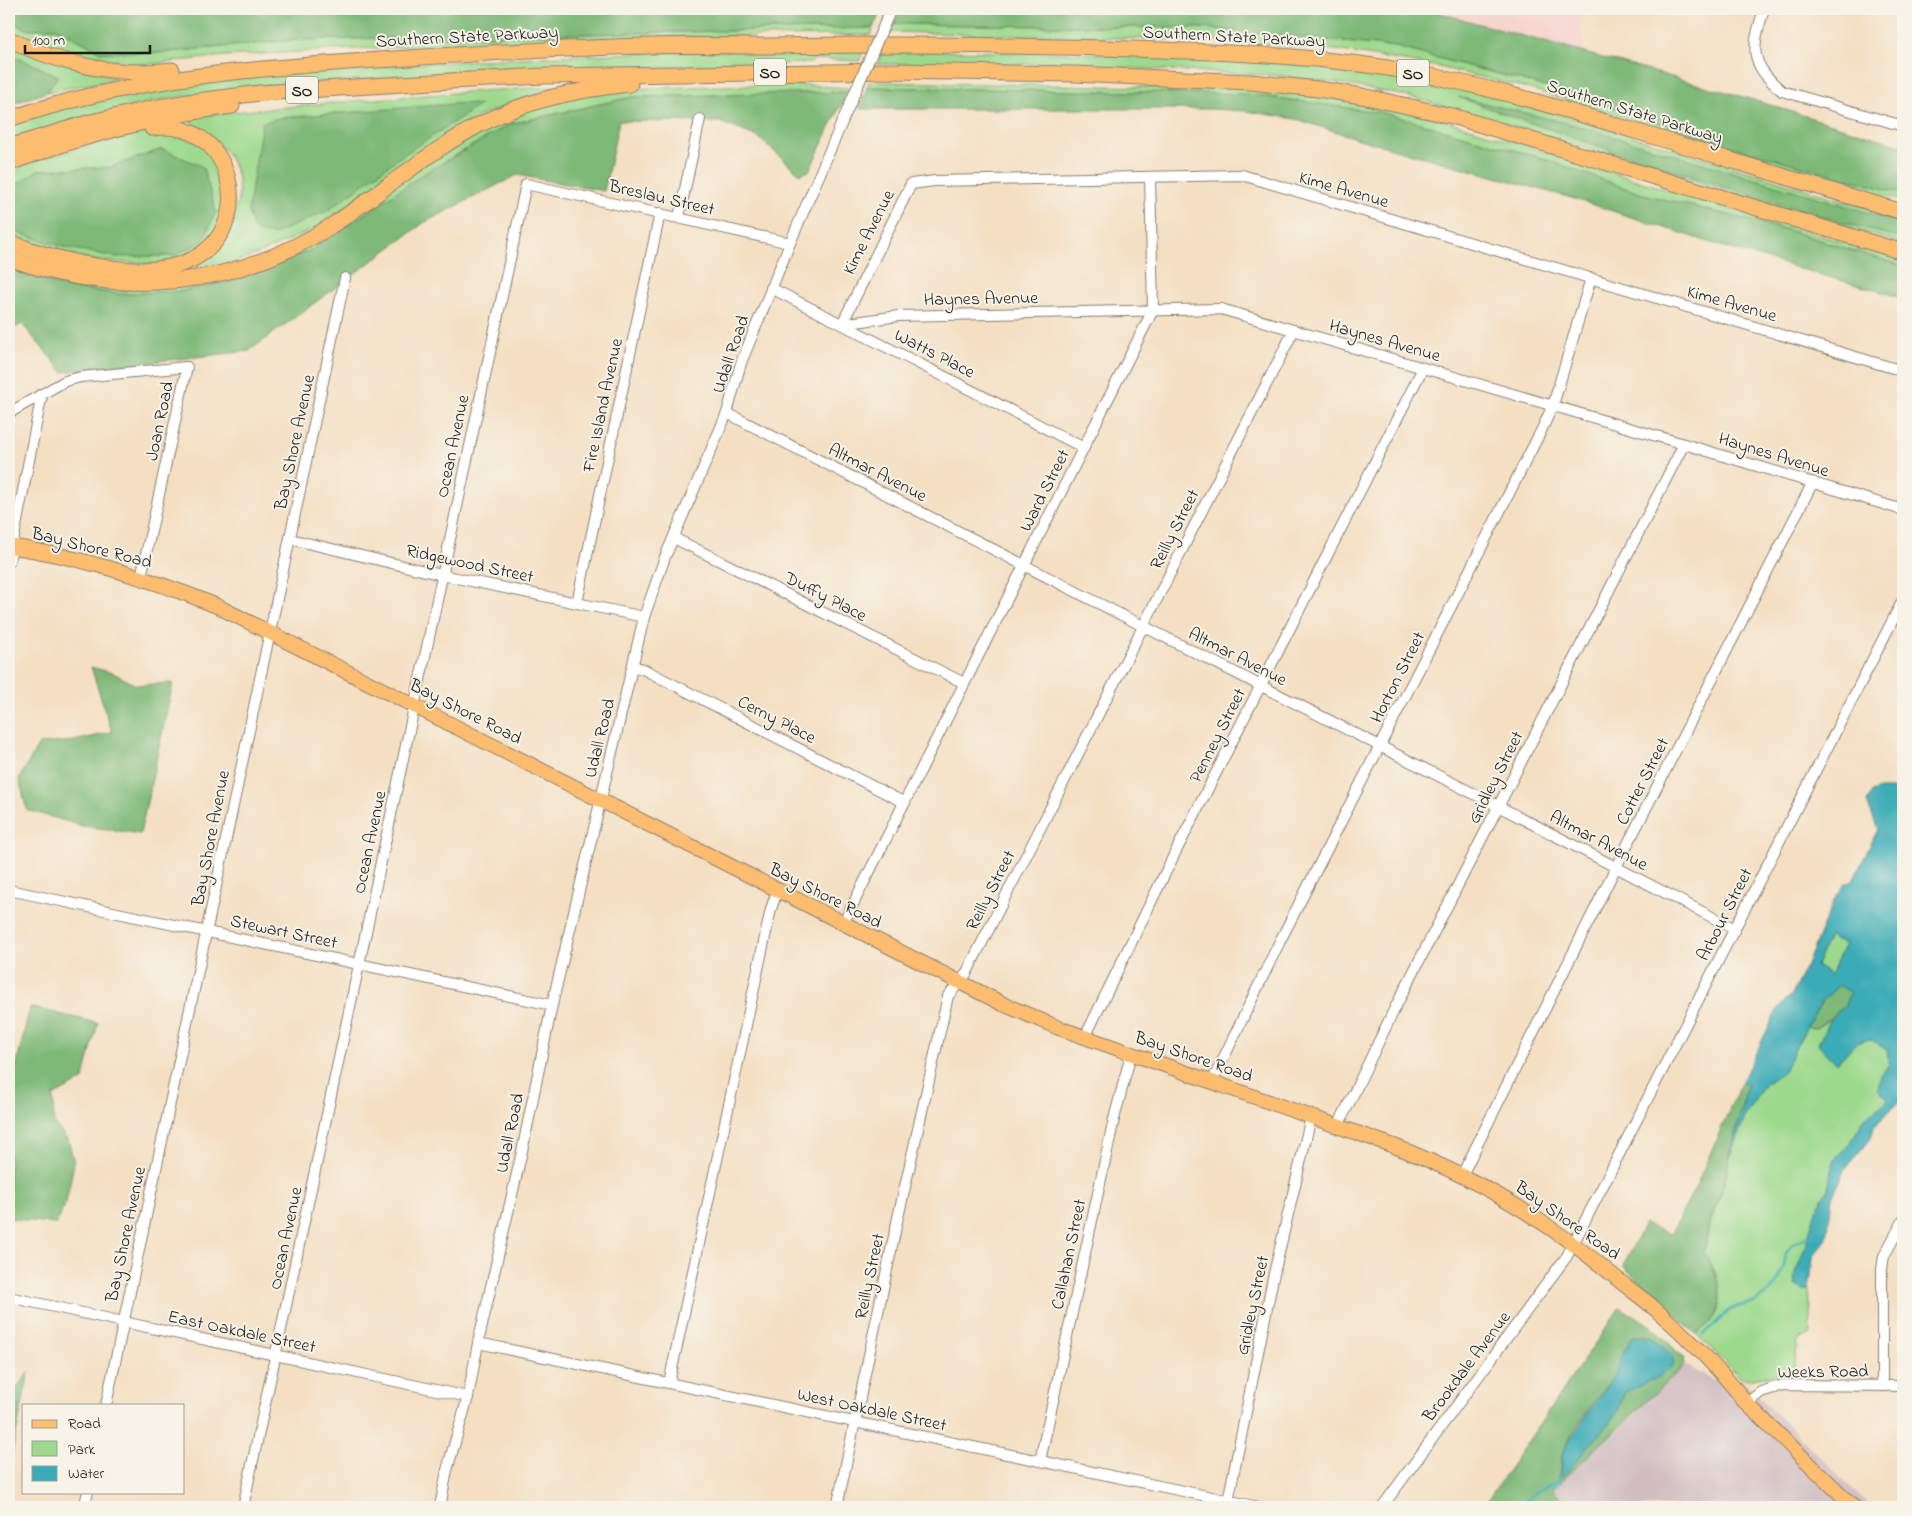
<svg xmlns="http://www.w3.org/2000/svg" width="1912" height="1516" font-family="'Indie Flower',sans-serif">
	<rect width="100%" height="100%" fill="#f7f3e8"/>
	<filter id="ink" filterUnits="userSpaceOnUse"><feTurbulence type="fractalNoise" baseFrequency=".02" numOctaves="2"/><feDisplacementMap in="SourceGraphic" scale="10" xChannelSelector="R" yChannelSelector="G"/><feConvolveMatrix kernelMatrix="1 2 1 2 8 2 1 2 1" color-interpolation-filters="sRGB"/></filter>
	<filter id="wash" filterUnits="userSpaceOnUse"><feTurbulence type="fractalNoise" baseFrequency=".0096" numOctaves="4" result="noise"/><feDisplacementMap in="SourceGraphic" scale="20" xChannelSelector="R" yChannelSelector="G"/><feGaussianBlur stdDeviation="1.12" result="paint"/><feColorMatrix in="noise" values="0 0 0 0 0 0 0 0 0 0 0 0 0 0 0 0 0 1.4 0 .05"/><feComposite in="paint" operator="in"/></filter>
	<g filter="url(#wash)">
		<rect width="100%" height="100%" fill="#f4dfc3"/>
		<!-- built -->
		<polygon fill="#f7d0cb" points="1420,9 1579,9 1584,53"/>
		<!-- industrial -->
		<polygon fill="#d2bec2" points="1685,1365 1718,1382 1742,1380 1871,1507 1569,1507 1553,1490"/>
		<!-- green -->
		<g fill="#9dd98d" stroke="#5c7a54">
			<polygon points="9,19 26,29 56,28 101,52 158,53 295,40 873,28 871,35 652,37 373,48 225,56 131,66 78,60 9,32"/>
			<polygon points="894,24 1204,28 1396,47 1577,95 1722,144 1903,194 1903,201 1523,87 1435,66 1336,50 1228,41 891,32"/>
			<polygon points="9,46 113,77 117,79 47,92 58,76 9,54"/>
			<polygon points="864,49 859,61 814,59 811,63 518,71 260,86 163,99 76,119 9,141 9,125 54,110 139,89 258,74 517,58 666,52"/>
			<path d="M883 50C1055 54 1229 50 1400 77 1484 91 1566 116 1648 141 1733 167 1818 193 1903 219V244L1469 113 1402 95 1338 83 1272 75 1039 64H877Z"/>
			<polygon points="869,82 1258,89 1322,96 1386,106 1451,122 1693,198 1903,260 1903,266 1784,229 1639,193 1542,158 1384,113 1247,94 867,87"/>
			<polygon points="791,84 848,88 847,92 632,97 510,124 425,173 311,250 235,280 182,291 121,294 65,287 9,268 9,261 131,286 287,255 486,122 556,97 621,89"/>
			<path d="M558 87 511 103 475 118 314 229 258 254 218 268 215 263 195 269 196 265C205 257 218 249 225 240 229 234 231 225 233 218 250 175 228 144 191 123L192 118 201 115C320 104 439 92 558 87Z"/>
			<polygon points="156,129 206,145 225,171 227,202 216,233 191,255 158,264 95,261 9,236 9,169 42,158"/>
			<polygon points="1829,936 1845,944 1830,975 1816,966"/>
			<polygon points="1830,1019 1818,1044 1837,1063 1856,1043 1870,1039 1887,1050 1889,1064 1880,1077 1888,1099 1881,1107 1866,1116 1850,1143 1833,1161 1828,1189 1816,1210 1804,1251 1794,1276 1803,1290 1809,1290 1811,1334 1798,1341 1793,1376 1763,1376 1750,1379 1741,1378 1696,1334 1711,1321 1717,1275 1704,1253 1709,1225 1725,1182 1729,1157 1746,1114 1764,1085 1784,1071 1806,1027 1816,1028"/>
		</g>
		<!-- forest -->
		<g fill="#7eb978" stroke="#4d6a4a" fill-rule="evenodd">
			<polygon points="9,9 882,9 873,28 295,40 158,53 101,52 56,28 26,29 9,19"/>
			<polygon points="901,9 1425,9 1737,95 1903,146 1903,194 1722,144 1577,95 1396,47 1204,28 894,24"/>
			<polygon points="9,54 58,76 47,92 9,105"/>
			<polygon points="867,87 1247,94 1384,113 1542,158 1639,193 1784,229 1903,266 1903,298 1734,250 1575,199 1359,139 1296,119 1246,111 1211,109 860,109"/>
			<polygon points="847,92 809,171 800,174 758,137 720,122 619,121 604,191 517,175 425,222 249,351 63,372 22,324 9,331 9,268 65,287 121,294 182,291 235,280 311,250 425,173 510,124 632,97"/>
			<path d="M1458 97 1575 125 1903 223V239C1753 198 1604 150 1458 97Z"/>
			<polygon points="464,103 480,105 397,159 327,211 272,235 254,230 248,211 262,123 279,118"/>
			<polygon points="162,149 203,167 216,212 203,241 174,256 116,257 63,247 9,230 9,190 38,170 111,167"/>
			<polygon points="91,667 113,673 136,685 173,683 140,834 83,826 27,810 19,779 39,744 75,741 112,732"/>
			<polygon points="1839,985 1850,993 1844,1007 1816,1028 1806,1027 1822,1001"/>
			<polygon points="30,1007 98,1023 83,1080 53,1096 54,1123 69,1142 74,1163 66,1202 56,1224 9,1218 9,1098"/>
			<path d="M1741 1083H1748L1729 1157 1725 1182 1709 1225 1704 1253C1717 1275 1729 1298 1711 1322 1707 1326 1700 1330 1696 1334L1623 1266 1644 1224 1671 1234 1697 1184Z"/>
			<path d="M1620 1307 1651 1326 1684 1358 1685 1365 1553 1489 1569 1507H1483ZM1650 1336 1674 1358 1639 1385 1625 1392 1617 1412 1599 1435 1559 1480C1560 1471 1560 1458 1564 1450 1583 1409 1620 1370 1650 1336Z"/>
			<polygon points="29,1372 9,1468 9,1398"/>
		</g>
		<!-- water -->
		<g fill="#3bacb7" stroke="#2c646a" fill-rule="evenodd">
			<path d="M1903 777V1097L1874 1127 1872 1136 1846 1169 1832 1197 1827 1239 1817 1251 1813 1259 1809 1290H1803L1795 1285 1794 1276 1804 1251 1816 1210 1828 1189 1833 1161 1850 1143 1866 1116 1881 1107 1888 1099 1878 1089 1880 1077 1889 1064 1887 1050 1870 1039 1856 1043 1836 1063 1818 1044 1830 1019 1844 1007 1850 993 1839 985 1822 1001 1799 1041 1784 1071 1764 1085 1746 1114 1729 1157 1748 1083H1741L1778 1008 1792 994 1807 964 1833 902 1845 884 1853 881 1878 829 1867 803 1871 792 1879 789H1897ZM1829 936 1845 944 1830 975 1816 966Z"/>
			<polygon points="1633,1336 1650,1336 1671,1354 1674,1358 1673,1365 1659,1377 1625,1392 1617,1412 1599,1435 1559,1481 1563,1451 1586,1415 1615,1375 1622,1355"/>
		</g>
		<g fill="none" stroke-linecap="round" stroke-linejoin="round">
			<!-- stream -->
			<g stroke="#3bacb7" stroke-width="2.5">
				<polyline points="1704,1335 1728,1311 1739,1306 1755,1302 1770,1292 1779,1280 1784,1266 1786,1253 1793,1244 1811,1234"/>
				<polyline points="1669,1356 1675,1352"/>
				<polyline points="1519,1507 1537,1491 1559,1481 1560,1478"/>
			</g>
		</g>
	</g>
	<g filter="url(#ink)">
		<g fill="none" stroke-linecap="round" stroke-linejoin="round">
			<defs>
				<g id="minor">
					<path d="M1764 9C1752 48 1748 63 1782 91L1903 126"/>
					<polyline points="679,217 700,119"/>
					<polyline points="771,288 1084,448"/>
					<polyline points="842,324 911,184 935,181 1242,175 1903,371"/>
					<polyline points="842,324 898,316 1221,309 1684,444 1903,510"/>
					<polyline points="9,413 65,381 81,377 187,367 141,577"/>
					<polyline points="727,413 1143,626 1498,806 1735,929"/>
					<polyline points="674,538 964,683"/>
					<polyline points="290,539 442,575 644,617"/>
					<polyline points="9,562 42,394"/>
					<polyline points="577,603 660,213"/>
					<polyline points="633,666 645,670 905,803"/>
					<polyline points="9,890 552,1005"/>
					<polyline points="843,924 1153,310 1150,177"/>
					<polyline points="1085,1037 1173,857 1423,368"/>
					<polyline points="1212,1082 1280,941 1543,427 1553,405 1591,278"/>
					<polyline points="1338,1126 1394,1010 1684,444"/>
					<polyline points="1462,1175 1616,867 1813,482"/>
					<polyline points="9,1297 468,1397"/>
					<polyline points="478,1343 1259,1507"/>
					<polyline points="669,1383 771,909 777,891"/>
					<polyline points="1882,1386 1882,1269 1884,1256 1903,1221"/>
					<polyline points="1747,1403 1761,1392 1783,1385 1903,1386"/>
					<polyline points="106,1405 345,278"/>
					<polyline points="1040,1461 1114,1119 1131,1054"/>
					<polyline points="1228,1501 1273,1278 1311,1117"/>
					<polyline points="84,1507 88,1492"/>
					<path d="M243 1507C341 1067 428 624 526 184L790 243"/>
					<polyline points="440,1507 447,1470 468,1397 478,1343 523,1147 552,1005 644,617 665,557 727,413 741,363 790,243 849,106"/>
					<polyline points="837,1507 897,1222 948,996 966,974 1294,330"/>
					<polyline points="1382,1507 1567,1256 1903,600"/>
				</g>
				<g id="major">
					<path d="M9 546C81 557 149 578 217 606L1003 1004 1059 1028 1394 1146C1478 1178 1553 1224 1621 1282 1632 1291 1644 1299 1654 1308 1688 1337 1719 1369 1747 1403"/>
					<polyline points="1741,1398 1854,1507"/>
				</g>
				<g id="highway">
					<path d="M9 39C58 64 117 77 172 70"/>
					<path d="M9 119C133 77 250 69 379 60 469 54 559 48 649 46 688 45 727 46 765 46 897 44 1029 45 1161 50 1245 53 1328 57 1411 72 1487 86 1561 108 1635 131 1725 158 1813 186 1903 212"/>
					<polyline points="9,147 91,122 153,108 189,102 260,93 450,81 543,76 892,71 1075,74 1250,82 1318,89 1362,96 1452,116 1903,252"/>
					<path d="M9 163C81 136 156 116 232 106"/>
					<path d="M9 242C56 261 144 283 191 260 261 226 231 115 152 128"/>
					<path d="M9 258C119 299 235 289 334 224 387 189 434 146 491 119 534 98 583 89 630 84"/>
				</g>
			</defs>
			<!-- minor casing -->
			<use href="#minor" stroke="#887e70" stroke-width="12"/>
			<!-- major casing -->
			<use href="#major" stroke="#887e70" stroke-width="16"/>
			<!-- highway casing -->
			<use href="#highway" stroke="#887e70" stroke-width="17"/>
			<!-- minor -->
			<use href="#minor" stroke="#fff" stroke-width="10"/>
			<!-- major -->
			<use href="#major" stroke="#fcbd6f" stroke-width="14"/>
			<!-- highway -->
			<use href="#highway" stroke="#fcbd6f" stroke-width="15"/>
			<defs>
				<polyline id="minor-bridge" points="849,106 891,9"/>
			</defs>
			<!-- minor-bridge casing -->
			<use href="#minor-bridge" stroke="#887e70" stroke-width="12" stroke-linecap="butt"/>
			<!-- minor-bridge -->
			<use href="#minor-bridge" stroke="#fff" stroke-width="10"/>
		</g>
	</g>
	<g text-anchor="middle" stroke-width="4" stroke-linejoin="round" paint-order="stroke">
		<!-- shield labels -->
		<g fill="#f7f3e8" stroke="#5e5c59" stroke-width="1">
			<rect x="754" y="58.5" width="32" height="27" rx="4"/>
			<rect x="1397" y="59.5" width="32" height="27" rx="4"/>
			<rect x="286" y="76.5" width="32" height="27" rx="4"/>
		</g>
		<g font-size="16" font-weight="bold" fill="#1c1c1c">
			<text x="770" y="78">SO</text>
			<text x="1413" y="79">SO</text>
			<text x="302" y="96">SO</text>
		</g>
		<!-- street labels -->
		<g font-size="18" fill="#1c1c1c" stroke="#f7f3e8">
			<text transform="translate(467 36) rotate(-3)" y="6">Southern State Parkway</text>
			<text transform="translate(1234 36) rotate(3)" y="6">Southern State Parkway</text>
			<text transform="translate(1635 111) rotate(17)" y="6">Southern State Parkway</text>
			<text transform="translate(1344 189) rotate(16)" y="6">Kime Avenue</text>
			<text transform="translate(662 197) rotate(13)" y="6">Breslau Street</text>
			<text transform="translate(868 232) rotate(-63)" y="6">Kime Avenue</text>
			<text transform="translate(981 298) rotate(-1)" y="6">Haynes Avenue</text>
			<text transform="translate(1732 303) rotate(16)" y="6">Kime Avenue</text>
			<text transform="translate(1385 340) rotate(16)" y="6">Haynes Avenue</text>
			<text transform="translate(935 353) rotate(27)" y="6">Watts Place</text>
			<text transform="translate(730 354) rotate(-71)" y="6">Udall Road</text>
			<text transform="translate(602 405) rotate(-78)" y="6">Fire Island Avenue</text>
			<text transform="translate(159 421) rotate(-78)" y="6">Joan Road</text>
			<text transform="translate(294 442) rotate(-78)" y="6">Bay Shore Avenue</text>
			<text transform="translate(452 446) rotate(-78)" y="6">Ocean Avenue</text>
			<text transform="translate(1774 454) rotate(17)" y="6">Haynes Avenue</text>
			<text transform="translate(878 472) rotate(27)" y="6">Altmar Avenue</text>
			<text transform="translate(1044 490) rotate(-63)" y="6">Ward Street</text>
			<text transform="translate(1174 529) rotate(-63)" y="6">Reilly Street</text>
			<text transform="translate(92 547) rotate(14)" y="6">Bay Shore Road</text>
			<text transform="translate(470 563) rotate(12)" y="6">Ridgewood Street</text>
			<text transform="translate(826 596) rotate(27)" y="6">Duffy Place</text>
			<text transform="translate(1238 656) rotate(27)" y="6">Altmar Avenue</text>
			<text transform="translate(1397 677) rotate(-63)" y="6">Horton Street</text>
			<text transform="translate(466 711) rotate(27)" y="6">Bay Shore Road</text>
			<text transform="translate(777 719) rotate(27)" y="6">Cerny Place</text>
			<text transform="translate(1217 735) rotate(-63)" y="6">Penney Street</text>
			<text transform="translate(599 738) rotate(-76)" y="6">Udall Road</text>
			<text transform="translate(1495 777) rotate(-63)" y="6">Gridley Street</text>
			<text transform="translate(1642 781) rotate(-63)" y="6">Cotter Street</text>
			<text transform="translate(210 838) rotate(-79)" y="6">Bay Shore Avenue</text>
			<text transform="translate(1599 840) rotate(28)" y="6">Altmar Avenue</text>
			<text transform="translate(369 842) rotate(-78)" y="6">Ocean Avenue</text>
			<text transform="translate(990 890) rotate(-63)" y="6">Reilly Street</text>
			<text transform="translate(826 895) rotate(27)" y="6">Bay Shore Road</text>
			<text transform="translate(1724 914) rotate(-63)" y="6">Arbour Street</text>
			<text transform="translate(284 931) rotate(12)" y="6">Stewart Street</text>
			<text transform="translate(1194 1056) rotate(19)" y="6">Bay Shore Road</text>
			<text transform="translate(509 1133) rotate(-78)" y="6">Udall Road</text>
			<text transform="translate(1568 1220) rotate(35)" y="6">Bay Shore Road</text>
			<text transform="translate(125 1234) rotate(-78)" y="6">Bay Shore Avenue</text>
			<text transform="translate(285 1238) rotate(-78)" y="6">Ocean Avenue</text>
			<text transform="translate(1068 1254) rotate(-78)" y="6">Callahan Street</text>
			<text transform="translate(869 1276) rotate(-78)" y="6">Reilly Street</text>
			<text transform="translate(1252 1305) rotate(-78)" y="6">Gridley Street</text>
			<text transform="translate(242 1331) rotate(12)" y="6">East Oakdale Street</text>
			<text transform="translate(1466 1366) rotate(-53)" y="6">Brookdale Avenue</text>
			<text transform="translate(1823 1371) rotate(-1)" y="6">Weeks Road</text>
			<text transform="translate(872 1409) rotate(12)" y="6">West Oakdale Street</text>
		</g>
	</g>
	<!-- margin -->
	<rect width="1912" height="1516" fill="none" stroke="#f7f3e8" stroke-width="30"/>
	<!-- legend -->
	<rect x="22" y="1404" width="162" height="90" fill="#f7f3e8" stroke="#9f9d96"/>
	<rect x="32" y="1420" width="25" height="8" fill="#fcbd6f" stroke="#9f9d96"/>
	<text x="68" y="1428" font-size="15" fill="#1c1c1c">Road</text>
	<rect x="32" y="1441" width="25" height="15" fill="#9dd98d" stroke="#9f9d96"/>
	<text x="68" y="1454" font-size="15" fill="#1c1c1c">Park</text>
	<rect x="32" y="1466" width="25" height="15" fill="#3bacb7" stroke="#9f9d96"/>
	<text x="68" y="1478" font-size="15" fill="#1c1c1c">Water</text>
	<!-- scale -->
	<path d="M25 45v8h125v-8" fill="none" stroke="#1c1c1c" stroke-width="2.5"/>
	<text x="32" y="45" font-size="15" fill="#1c1c1c" stroke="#f7f3e8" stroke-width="4" paint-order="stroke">100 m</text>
</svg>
